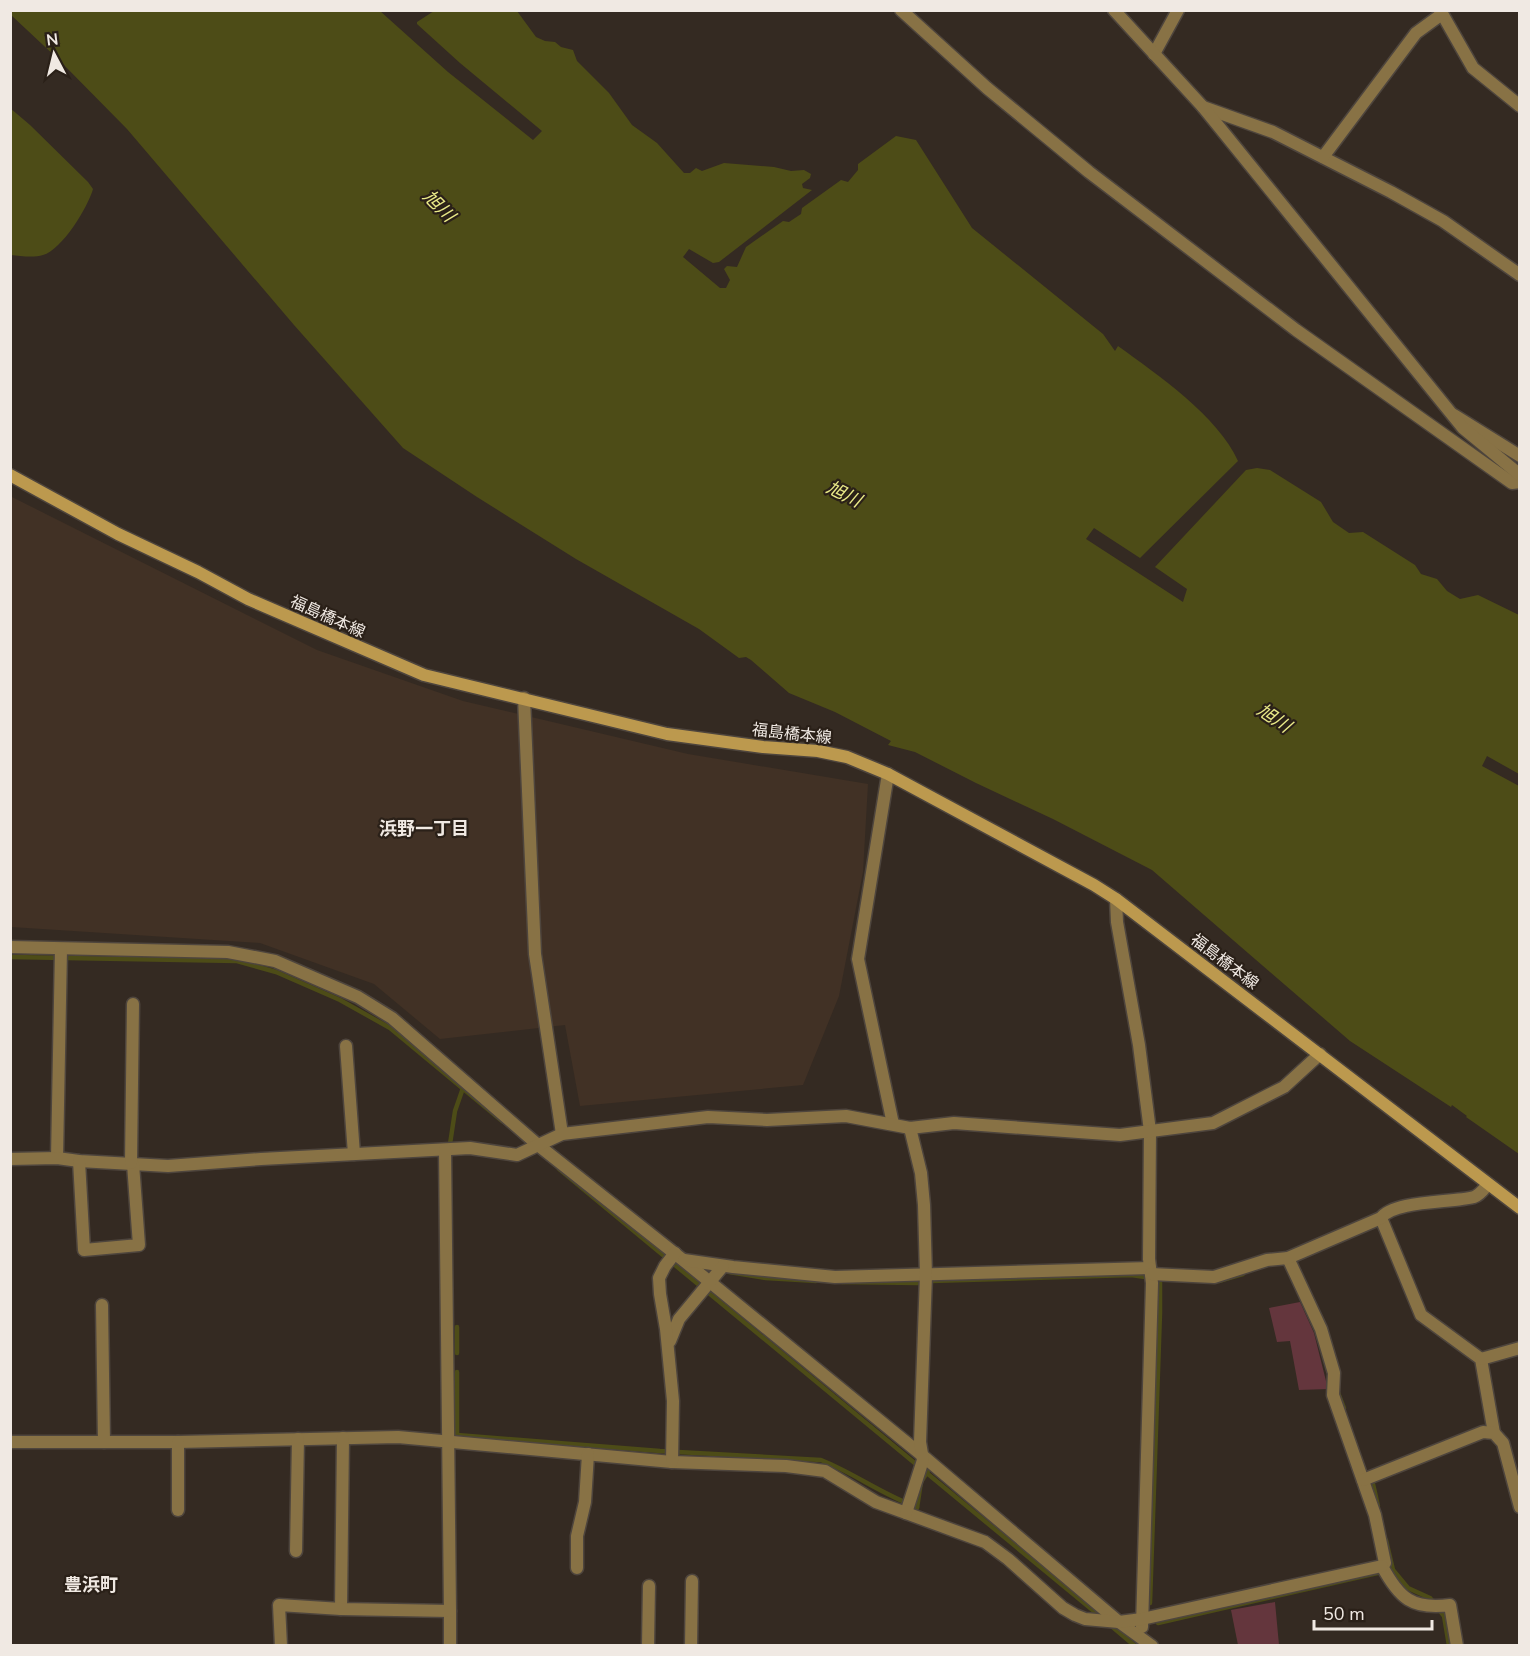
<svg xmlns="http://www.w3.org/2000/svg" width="1530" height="1656" font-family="'Nunito Sans','Noto Sans JP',sans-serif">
	<rect width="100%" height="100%" fill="#342a22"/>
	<!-- built -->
	<polygon fill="#413125" points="10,496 317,650 463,701 688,754 868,784 863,872 839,996 803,1085 580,1106 565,1025 440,1039 374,984 260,943 11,927"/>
	<!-- green -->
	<g fill="#64363d">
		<polygon points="1300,1302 1314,1333 1328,1389 1299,1390 1290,1341 1277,1342 1269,1308"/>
		<polygon points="1275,1602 1279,1645 1238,1645 1231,1610"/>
	</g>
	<!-- water -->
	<g fill="#4d4c17">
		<path d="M10 11H380L448 72 533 140 542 131 460 63 417 24V22L434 11H517L536 37 545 41 555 42 561 47 573 50 577 61 609 93 632 125 657 143 684 173H690L696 168 702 171 724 163 774 167 791 171 804 170 811 174 810 178 802 184 803 188 812 190 719 262 713 263 689 249 683 257 720 288H726L730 280 724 269 727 266 737 267 746 247 783 221 789 222 801 214 802 208 841 180 848 182 858 170V164L896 136 916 140 972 228 1103 334 1115 351 1118 346C1158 375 1218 416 1238 461L1140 558 1094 528 1086 539 1183 602 1187 589 1155 567 1246 470 1257 468 1270 470 1321 502 1333 522 1349 533 1363 532 1415 565 1421 574 1437 579 1447 591 1460 599 1478 595 1519 615V774L1487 756 1482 766 1519 786V1154L1466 1117 1467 1116 1452 1105 1451 1107 1350 1041 1152 870 1053 819 976 783 915 752 888 745 891 741 835 712 789 693 751 660 746 657 739 658 699 629 576 559 477 497 403 448 294 325 127 129 58 59 11 15Z"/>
		<path d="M10 108 30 125 88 182 93 189C88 207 62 250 43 255 34 258 20 256 11 255Z"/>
	</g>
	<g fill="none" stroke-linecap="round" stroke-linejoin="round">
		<!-- stream -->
		<g stroke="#4d4c17" stroke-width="4.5">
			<polyline points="10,957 237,961 276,972 340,1000 390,1028 502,1121"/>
			<polyline points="450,1144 455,1111 463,1088"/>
			<path d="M559 1169C739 1319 921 1466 1101 1617"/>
			<polyline points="729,1272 766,1278 816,1281"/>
			<polyline points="1219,1281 1243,1274"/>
			<polyline points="842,1282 918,1283 931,1281 1131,1275 1145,1277"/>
			<polyline points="457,1327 457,1353"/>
			<path d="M457 1372V1435L660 1451 821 1460C854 1473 883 1495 917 1507"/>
			<polyline points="1337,1390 1344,1408"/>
			<polyline points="1369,1480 1373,1484 1378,1506"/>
			<polyline points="917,1508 921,1482 928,1471"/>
			<polyline points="1386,1540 1393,1570"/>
			<polyline points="1391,1570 1393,1570 1408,1588 1430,1598 1444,1616 1449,1646"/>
			<polyline points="1150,1603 1160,1313 1160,1278 1157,1278"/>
			<polyline points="1158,1623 1382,1572"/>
			<polyline points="1109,1624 1135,1646"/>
		</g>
		<defs>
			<g id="minor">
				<polyline points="901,10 987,88 1089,172 1296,330 1512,483 1520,482"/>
				<polyline points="1440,10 1473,68 1520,106"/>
				<polyline points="1154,54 1178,10"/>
				<polyline points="1203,107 1273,132 1391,192 1443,221 1520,275"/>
				<polyline points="1323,157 1416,33 1442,14"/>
				<polyline points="1454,415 1520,456"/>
				<polyline points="524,698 535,954 562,1134"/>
				<polyline points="888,774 858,959 893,1124"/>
				<polyline points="1116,899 1117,922 1139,1045 1150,1131 1149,1259 1152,1283 1142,1627"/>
				<polyline points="10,947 228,952 275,961 358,997 392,1018 538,1145 683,1260 923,1456 1119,1622 1152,1646"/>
				<polyline points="346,1046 354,1154"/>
				<polyline points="57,1158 61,949"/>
				<polyline points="10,1159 57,1158 79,1161 168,1166 261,1159 470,1148 517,1155 562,1134 708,1117 767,1120 846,1116 910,1128 954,1123 1120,1135 1213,1123 1284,1087 1320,1054"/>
				<polyline points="79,1161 84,1250 139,1245 133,1164"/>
				<polyline points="131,1163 133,1004"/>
				<polyline points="1381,1218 1421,1315 1481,1359 1494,1433"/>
				<path d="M1288 1258 1321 1329 1334 1373 1333 1395 1375 1515 1385 1563 1382 1566C1399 1598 1412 1610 1450 1605L1457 1646"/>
				<polyline points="684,1260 733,1267 835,1277 1150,1268"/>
				<path d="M1151 1274 1214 1277 1267 1260 1288 1258 1381 1218C1394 1200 1452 1203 1474 1197 1480 1195 1484 1189 1488 1184"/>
				<polyline points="102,1305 104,1442"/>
				<polyline points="670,1341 679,1319 723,1266"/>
				<polyline points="1481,1359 1520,1348"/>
				<polyline points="10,1442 178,1442 398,1437 672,1462 786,1466 825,1471 876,1502 985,1542 1008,1559 1063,1608 1075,1615 1085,1619 1119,1622 1142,1619 1382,1566"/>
				<polyline points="178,1442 178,1510"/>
				<polyline points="672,1462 673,1401 666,1329 660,1294 659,1278 665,1266 675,1253"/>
				<polyline points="1363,1480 1483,1432 1494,1433 1503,1443 1520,1507"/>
				<polyline points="906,1513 923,1460 920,1442 926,1275 924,1205 921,1173 910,1128"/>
				<polyline points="296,1551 298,1439"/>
				<polyline points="577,1568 577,1536 585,1502 588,1454"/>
				<polyline points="341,1609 343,1438"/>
				<polyline points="450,1611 450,1646"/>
				<polyline points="281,1646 279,1605 341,1609 450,1611 445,1150"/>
				<polyline points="648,1646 649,1586"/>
				<polyline points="691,1646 692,1581"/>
			</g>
			<polyline id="tertiary" points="1114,10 1203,107 1463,428 1520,475"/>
			<polyline id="secondary" points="10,475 118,534 198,572 248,599 424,675 667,734 763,747 818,751 847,757 888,774 1094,885 1116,899 1520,1208"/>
		</defs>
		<!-- minor casing -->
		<use href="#minor" stroke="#4e453d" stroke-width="15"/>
		<!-- tertiary casing -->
		<use href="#tertiary" stroke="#4e453d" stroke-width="15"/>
		<!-- secondary casing -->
		<use href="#secondary" stroke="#4e453d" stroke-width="15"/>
		<!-- minor -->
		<use href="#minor" stroke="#887245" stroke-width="12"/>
		<!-- tertiary -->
		<use href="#tertiary" stroke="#887245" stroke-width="12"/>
		<!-- secondary -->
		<use href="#secondary" stroke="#bc994e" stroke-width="12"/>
	</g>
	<g text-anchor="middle" stroke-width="4.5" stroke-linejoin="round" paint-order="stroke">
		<!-- street labels -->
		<g font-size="16" fill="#f0e9e3" stroke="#2a2018">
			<text transform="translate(328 616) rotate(24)" y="6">福島橋本線</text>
			<text transform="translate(792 733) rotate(6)" y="6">福島橋本線</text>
			<text transform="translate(1225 961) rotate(37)" y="6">福島橋本線</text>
		</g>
		<!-- water labels -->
		<g font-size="18" font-style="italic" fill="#eaea88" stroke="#2a2018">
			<text transform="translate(439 206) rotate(45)" y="6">旭川</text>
			<text transform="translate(844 494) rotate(26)" y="6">旭川</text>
			<text transform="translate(1274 718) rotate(34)" y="6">旭川</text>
		</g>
		<!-- neighbourhood labels -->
		<g font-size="18" font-weight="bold" fill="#f0e9e3" stroke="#2a2018">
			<text x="424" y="835">浜野一丁目</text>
			<text x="91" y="1591">豊浜町</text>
		</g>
	</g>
	<!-- border -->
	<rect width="1530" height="1656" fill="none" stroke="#f0e9e3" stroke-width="24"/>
	<!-- north arrow -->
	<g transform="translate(54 54) rotate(353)" stroke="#2a2018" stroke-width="4.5" paint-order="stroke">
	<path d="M0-4.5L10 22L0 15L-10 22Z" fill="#f0e9e3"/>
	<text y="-9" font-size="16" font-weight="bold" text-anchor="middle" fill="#f0e9e3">N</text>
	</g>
	<!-- scale -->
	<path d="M1314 1620v9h118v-9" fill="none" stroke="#f0e9e3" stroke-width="3"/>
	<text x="1323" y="1620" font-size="18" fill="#f0e9e3" stroke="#2a2018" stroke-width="4.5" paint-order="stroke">50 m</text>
</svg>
